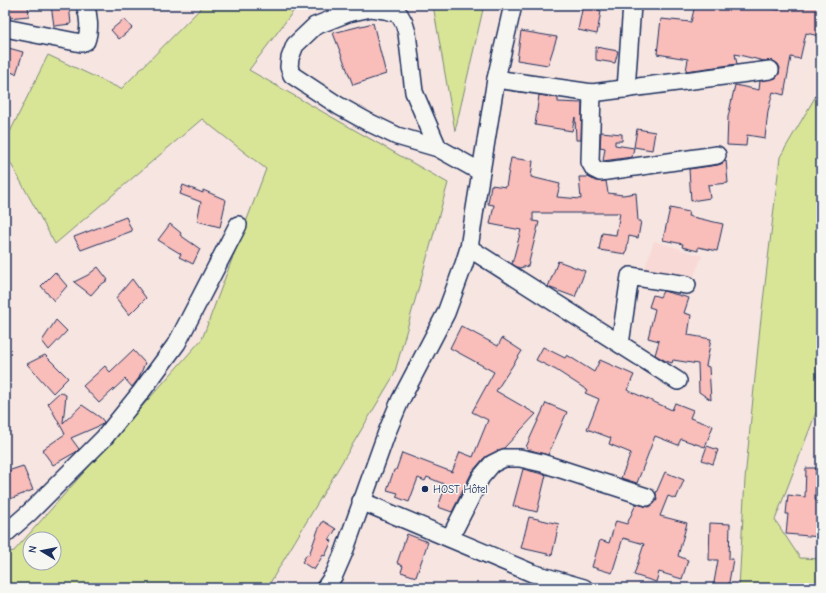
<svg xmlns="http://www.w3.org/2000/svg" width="826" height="593" font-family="'Comic Neue',sans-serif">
	<rect width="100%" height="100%" fill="#f7e5e1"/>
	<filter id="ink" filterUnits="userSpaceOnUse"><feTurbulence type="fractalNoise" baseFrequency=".025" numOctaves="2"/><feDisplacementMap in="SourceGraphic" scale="8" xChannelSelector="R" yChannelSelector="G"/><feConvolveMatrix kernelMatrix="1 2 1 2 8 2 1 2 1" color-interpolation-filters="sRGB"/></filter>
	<g filter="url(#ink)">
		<!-- built -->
		<polygon fill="#f8d9d5" points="654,241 702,256 692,281 645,268"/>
		<!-- green -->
		<g fill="#d8e496" stroke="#7a8a7a" fill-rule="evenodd">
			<path d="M204 5H298L249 70 448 183 394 375 267 588H5V553L14 551 202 339 266 169 202 119 55 244 5 153V142L48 55 121 89ZM30 539H54V563H30Z"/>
			<polygon points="433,5 484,5 455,131"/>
			<polygon points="821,85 821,324 816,342 817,410 775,520 800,558 821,559 821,588 739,588 745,479 760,327 780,157 817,94"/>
		</g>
		<!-- building -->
		<g fill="#f9bdba" stroke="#1b2f5e">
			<polygon points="6,5 28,5 29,16 8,18"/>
			<polygon points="51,5 69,5 71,24 54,26"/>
			<polygon points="583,5 601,11 597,34 578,30"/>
			<polygon points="695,5 752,5 779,10 779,5 821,5 821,27 819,36 806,33 800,59 791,57 784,95 773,92 768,111 765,138 747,135 746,146 727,145 728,117 735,85 759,90 760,81 776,78 779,74 780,68 778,64 773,61 764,61 735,54 737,64 686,71 688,59 657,54 661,19 691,22"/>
			<polygon points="124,19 132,28 119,39 111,30"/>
			<polygon points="373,23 386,74 353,85 333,33"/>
			<polygon points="521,31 557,37 548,65 517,60"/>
			<polygon points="5,47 23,52 16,74 5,70"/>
			<polygon points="596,47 618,51 615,63 596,60"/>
			<polygon points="539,95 558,98 558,102 582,103 581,140 576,140 575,117 572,131 535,125"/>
			<polygon points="637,129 655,132 652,150 634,147"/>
			<polygon points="601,132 622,134 622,141 615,141 615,145 634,148 632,157 603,161 605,148 600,147"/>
			<polygon points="511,158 533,161 531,177 560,184 557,197 581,199 579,177 588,177 596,181 606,181 608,193 623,195 636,193 638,221 641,221 638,238 629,236 626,254 599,250 602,233 616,235 620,213 533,213 533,221 539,222 528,266 519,268 512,264 521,230 490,224 494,205 488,204 491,185 506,187"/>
			<polygon points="726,160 728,183 708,185 710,198 691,201 689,169 718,165 723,163"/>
			<polygon points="183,185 203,193 203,190 226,200 220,227 197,221 201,202 180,194"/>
			<polygon points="670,208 689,212 688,216 723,224 717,251 698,247 698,251 682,247 683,244 663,240"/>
			<polygon points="126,217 132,231 81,250 74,237"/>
			<polygon points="170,224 181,233 180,235 200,249 193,264 179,257 181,254 158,240"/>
			<polygon points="558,261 585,271 575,297 548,287"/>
			<polygon points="98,267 108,280 99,286 91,295 74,282 88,275"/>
			<polygon points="55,272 67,286 54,301 41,286"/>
			<polygon points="132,279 146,298 129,315 116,298"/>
			<polygon points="663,291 689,298 684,313 691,315 688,335 711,339 706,366 709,367 711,400 699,392 698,364 673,360 672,363 666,361 655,355 659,341 648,338 655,309 649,307 653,295 660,297"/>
			<polygon points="56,320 67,331 49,350 42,341"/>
			<polygon points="461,326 498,346 502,338 522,351 496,391 536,414 504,448 484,458 472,472 452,512 438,507 446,485 427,477 425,481 418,478 409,502 396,497 398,493 387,490 394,470 396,470 402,453 452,472 460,452 473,457 488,420 472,412 494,372 450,348"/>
			<polygon points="543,347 565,358 567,355 594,372 600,360 634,375 627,390 672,410 675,403 693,410 690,418 713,426 705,447 681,439 678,445 655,436 637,483 621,478 631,453 609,444 611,438 587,429 599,399 585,393 587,390 556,370 536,360"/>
			<polygon points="133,350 145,363 139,378 132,387 125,379 99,403 83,386 105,366 110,372"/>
			<polygon points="45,355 68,378 53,393 27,364"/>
			<polygon points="60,392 66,395 63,423 82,405 101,418 104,422 101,425 71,438 79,449 76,452 53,465 42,450 65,434 48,403"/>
			<polygon points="546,403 567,412 548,455 527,449 528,448 526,447"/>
			<polygon points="707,446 718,450 713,464 702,460"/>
			<polygon points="23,466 33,490 5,501 5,472"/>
			<polygon points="806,468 816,468 815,500 821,501 821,537 786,534 788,514 786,514 788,495 805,497"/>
			<polygon points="523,469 546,475 537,512 513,506"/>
			<polygon points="665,472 684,480 676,499 668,496 660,516 687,523 678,556 688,560 682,579 659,572 656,582 634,575 644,544 623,538 612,573 592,567 600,540 609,543 616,521 627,524 636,504 649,507 654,504 657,500 656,493"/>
			<polygon points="529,517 559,524 552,555 521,548"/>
			<polygon points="323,521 336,529 329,540 332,541 325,556 323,555 314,570 302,562 307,554 309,555 318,530"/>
			<polygon points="710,523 730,524 729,559 733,559 728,588 713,588 718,560 709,560"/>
			<polygon points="407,534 428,542 416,577 401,572 403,566 397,563"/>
		</g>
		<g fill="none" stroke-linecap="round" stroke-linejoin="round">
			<defs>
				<g id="minor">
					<path d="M5 28 81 43 86 41C90 30 89 16 85 5"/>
					<polyline points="496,79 592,93 770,70"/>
					<polyline points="626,89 632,5"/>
					<polyline points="592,93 590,162 594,169 600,172 717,155"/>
					<polyline points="438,148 414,92 407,33 404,23 399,14 385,10 371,8 348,13 315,26 295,45 290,58 289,67 292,75 339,106 368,122 397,136 438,148 481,172"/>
					<polyline points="469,248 678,381"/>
					<polyline points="620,344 630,276 687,285"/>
					<polyline points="361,501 532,573 584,588"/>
					<polyline points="5,534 30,512 104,438 141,392 177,343 238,225"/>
					<polyline points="450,538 481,477 492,464 504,458 520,458 542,463 647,497"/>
					<polyline points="325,588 334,575 344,552 387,432 400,401 446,313 464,264 469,248 474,215 496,79 513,5"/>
				</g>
			</defs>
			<!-- minor casing -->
			<use href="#minor" stroke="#1b2f5e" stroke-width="20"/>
			<!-- minor -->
			<use href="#minor" stroke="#f6f6f2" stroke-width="17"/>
		</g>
	</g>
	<!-- markers -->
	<circle fill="#1b2f5e" stroke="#f6f6f2" stroke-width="1.5" cx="425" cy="489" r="4"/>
	<g text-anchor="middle" stroke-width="3" stroke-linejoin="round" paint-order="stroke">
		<!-- poi labels -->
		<g font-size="11" fill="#1b2f5e" stroke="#f6f6f2" text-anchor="start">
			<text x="433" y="493">HOST Hôtel</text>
		</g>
	</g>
	<!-- margin -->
	<rect width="826" height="593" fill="none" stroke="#f6f6f2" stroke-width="20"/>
	<rect x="10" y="10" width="806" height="573" fill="none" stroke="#1b2f5e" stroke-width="1.5" filter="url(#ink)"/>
	<!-- north arrow -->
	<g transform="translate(42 551) rotate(280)"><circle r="19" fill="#f6f6f2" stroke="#9ea6b7"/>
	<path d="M0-3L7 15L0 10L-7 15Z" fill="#1b2f5e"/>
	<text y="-6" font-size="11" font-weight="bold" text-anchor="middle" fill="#1b2f5e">N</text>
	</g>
</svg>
